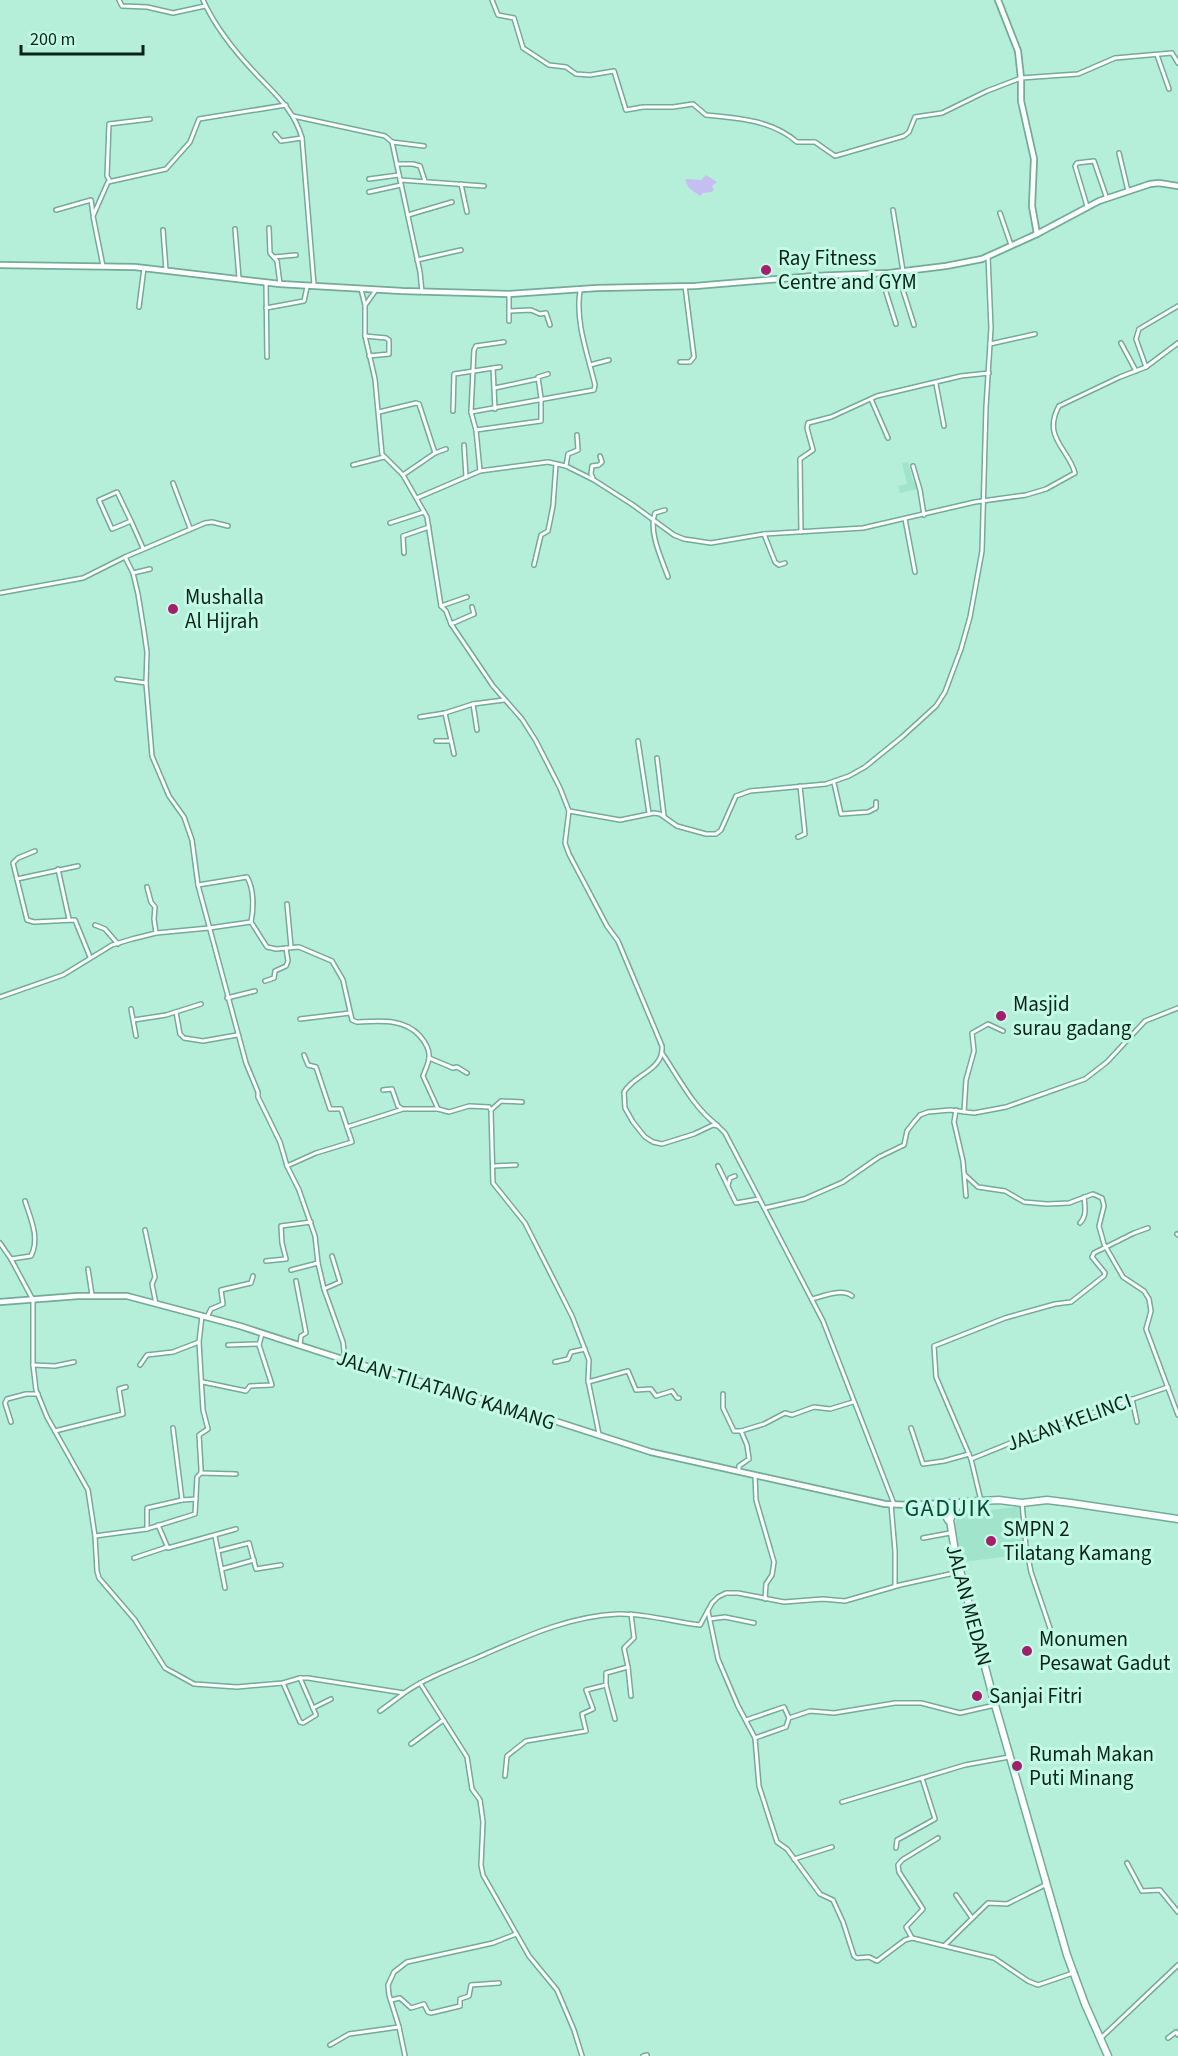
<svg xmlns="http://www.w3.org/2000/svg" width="1178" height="2056" font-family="'Source Sans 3',sans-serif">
	<rect width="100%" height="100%" fill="#b5efda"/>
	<!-- built -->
	<g fill="#a0e4cc">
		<polygon points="908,462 913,482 916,482 918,489 900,493 898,486 907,484 902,463"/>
		<polygon points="1021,1506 1026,1554 963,1562 954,1529 957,1518 960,1514"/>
	</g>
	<!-- green -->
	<polygon fill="#c5bef2" points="706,175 717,182 712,186 714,190 711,192 703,193 700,196 689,188 685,180 687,179 701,180"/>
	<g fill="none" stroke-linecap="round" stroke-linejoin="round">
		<defs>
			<g id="street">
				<polyline points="119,0 122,6 147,7 173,13 205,6"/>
				<path d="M203 0C215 27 237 54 257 75 276 95 294 110 302 138L314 285"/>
				<path d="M492 0 498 15 514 18 523 48 549 65 566 67 576 74 590 75 614 71 626 110 643 107H673L693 104 706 115C738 118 772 120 797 142H815L835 156 904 136 909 132 915 117 942 113 987 91 1021 78 1078 74 1115 58 1172 53 1178 63"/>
				<polyline points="1157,55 1169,89"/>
				<polyline points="293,116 385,136 392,142 420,272 422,292"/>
				<polyline points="275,134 281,141 302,138"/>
				<polyline points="392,142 424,146"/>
				<polyline points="1119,153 1128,191"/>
				<polyline points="397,164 413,164 420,166 425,181"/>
				<polyline points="369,179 399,175"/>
				<polyline points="400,180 484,186"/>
				<polyline points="110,181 107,176 109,124 150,119"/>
				<polyline points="461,184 467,212"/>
				<polyline points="369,192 401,185"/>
				<polyline points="1087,206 1075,166 1077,163 1094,161 1107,199"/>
				<polyline points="56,210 91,200 93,214"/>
				<polyline points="893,210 903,271"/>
				<polyline points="1000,213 1011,245"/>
				<polyline points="408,215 452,202"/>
				<polyline points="269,228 270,253 277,261 280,284"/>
				<polyline points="235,229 239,278"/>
				<polyline points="163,230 166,270"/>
				<polyline points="274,257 296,255"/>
				<polyline points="417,260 461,250"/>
				<polyline points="103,266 93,216 108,182 166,169 190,142 199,119 286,105"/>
				<polyline points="899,272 902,287 914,325"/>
				<polyline points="880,273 896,324"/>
				<polyline points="266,283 267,357"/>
				<path d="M361 289 365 305V336L375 379 382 454 403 475 427 517 441 606 446 611 451 624 493 686 522 719 536 741 560 788 569 811 565 843 569 854 607 926 618 941 662 1046C664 1070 635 1074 624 1092L625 1108 633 1122 645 1137 653 1142 662 1144 694 1134 713 1125 718 1126 725 1133 823 1321 894 1504"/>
				<polyline points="509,294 509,321"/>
				<polyline points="366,304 376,290"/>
				<polyline points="139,307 144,268"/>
				<polyline points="266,308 304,301 307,287"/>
				<polyline points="510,311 531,310 540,314 546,313 550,325"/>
				<polyline points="365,336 386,338 389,340 389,354 369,356"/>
				<polyline points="1121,343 1136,371"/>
				<polyline points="990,344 1035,334"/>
				<polyline points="680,362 690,362 694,357 685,286"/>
				<polyline points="590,365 609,360"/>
				<polyline points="1146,367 1136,339 1139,329 1178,306"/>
				<polyline points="493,368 495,409"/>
				<polyline points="936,384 944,426"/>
				<polyline points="495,388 537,379"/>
				<polyline points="871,399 888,438"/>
				<polyline points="453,411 454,374 500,367"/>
				<polyline points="379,412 416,403 419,404 435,453"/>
				<path d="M471 412 594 390 595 385C588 355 575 322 580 291"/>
				<polyline points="476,430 541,421 541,398 538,377 548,374"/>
				<polyline points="464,445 466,477"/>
				<polyline points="353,465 384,457"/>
				<polyline points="566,466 568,454 578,450 577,435"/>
				<polyline points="913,466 920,490 924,515"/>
				<polyline points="480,471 476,430 471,412 474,350 476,346 504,342"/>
				<polyline points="403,475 435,453 446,449"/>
				<polyline points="593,478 591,474 592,466 599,465 602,462 600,456"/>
				<polyline points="173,483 190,528"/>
				<path d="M417 498 480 471 548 462 566 466 594 480 633 505 674 535 684 539 711 543 764 534 863 528 975 502 1026 495 1046 489 1075 473C1068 448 1042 437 1059 406L1120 377 1146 367 1178 343"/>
				<path d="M665 510 655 513C648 532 662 559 668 577"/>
				<polyline points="905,519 915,572"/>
				<polyline points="131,521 117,492 99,500 112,529 131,521 143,548"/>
				<polyline points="390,523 424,512"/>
				<polyline points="801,532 800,459 813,450 807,428 808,423 831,417 877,396 961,376 989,373"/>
				<polyline points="764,534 775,562 779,565 785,563"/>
				<polyline points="404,553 403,536 429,527"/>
				<polyline points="125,557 205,523 212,522 228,526"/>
				<polyline points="534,565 541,535 548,531 553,506 556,464"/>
				<polyline points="133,573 150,569"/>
				<polyline points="0,593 83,578 125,557 133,573 138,594 144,631 147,652 146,683 152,756 169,796 184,817 192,840 198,885 246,1063 258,1092 258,1097 280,1142 287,1166 299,1190 315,1236 318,1263 324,1289 343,1342 345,1360"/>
				<polyline points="441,606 467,597"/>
				<polyline points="451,624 474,614 472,607"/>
				<polyline points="117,679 146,683"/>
				<polyline points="473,704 477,730"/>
				<polyline points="445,713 454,754"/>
				<polyline points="420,717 445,713 473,704 504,700"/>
				<polyline points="436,741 451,741"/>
				<polyline points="638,741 649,813"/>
				<polyline points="657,758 664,816"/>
				<polyline points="834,783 841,814 868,812 876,808 876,802"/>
				<polyline points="569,811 620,820 654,813 660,814 677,826 706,834 716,834 721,830 736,796 750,791 826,784 849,776 865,767 902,737 936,706 945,692 961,649 970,617 982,551 986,407 991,328 988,256"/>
				<polyline points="798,837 805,834 800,786"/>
				<polyline points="35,851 18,858 13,863 27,920 34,922 75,920 90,957"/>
				<polyline points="58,869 69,919"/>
				<polyline points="17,879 78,866"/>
				<path d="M198 885 247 877C254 889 254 908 251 922"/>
				<polyline points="147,887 151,902 155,907 154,919 156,933"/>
				<polyline points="287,904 291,947"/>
				<polyline points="95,925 105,929 118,944"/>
				<polyline points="265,981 274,978 275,971 286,966 288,961 286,948"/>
				<path d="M0 997 63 975 112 945 132 939 156 933 209 928 251 922 267 947 276 949 299 947 332 961 343 980 352 1020 357 1022C379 1021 404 1018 420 1036 425 1042 430 1049 429 1057 429 1063 425 1070 423 1076L438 1109"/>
				<polyline points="227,998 255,991"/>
				<polyline points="131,1009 136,1036"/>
				<polyline points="176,1012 180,1034 184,1038 203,1041 237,1035"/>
				<polyline points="300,1019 350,1013"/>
				<polyline points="134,1020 166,1015 201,1004"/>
				<path d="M662 1053C679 1078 693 1107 717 1125"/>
				<polyline points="304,1055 308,1065 316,1067 330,1109 341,1109 347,1127"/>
				<polyline points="429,1058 453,1068 457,1067 467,1073"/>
				<polyline points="383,1090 392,1089 398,1106 401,1108"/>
				<polyline points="491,1110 501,1101 522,1102"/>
				<polyline points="956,1110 954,1122 963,1161 966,1196"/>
				<polyline points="964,1112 966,1080 974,1051 972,1033 988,1024 1003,1031"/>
				<polyline points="287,1166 316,1153 352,1142 347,1127 403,1109 438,1109 449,1112 469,1106 489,1107 491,1110 493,1183 525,1223 572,1316 589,1360 588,1380 599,1434"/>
				<polyline points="493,1166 516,1165"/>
				<polyline points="718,1166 736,1203 759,1199"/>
				<polyline points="965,1175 978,1187 1005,1191 1024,1202 1047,1204 1069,1203 1093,1194 1102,1198 1104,1206 1099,1226 1104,1244 1123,1277 1144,1291 1149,1299 1151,1311 1146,1329 1178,1415"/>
				<polyline points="728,1185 730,1178 735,1176"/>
				<polyline points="765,1208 804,1199 843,1182 879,1157 904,1145 907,1131 914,1122 920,1115 928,1112 950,1110 974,1113 1006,1107 1085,1079 1107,1062 1145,1021 1178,1008"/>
				<path d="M1080 1223C1087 1216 1085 1206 1084 1197"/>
				<polyline points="145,1230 155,1277 152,1284 156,1304"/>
				<polyline points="1177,1234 1178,1235"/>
				<path d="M0 1243 11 1259 33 1300V1365L36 1390 47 1417 88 1490 95 1536 97 1571 99 1578 135 1620 165 1668 194 1684 237 1687 283 1683 300 1678H308L404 1693C426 1678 450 1669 474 1659 520 1639 567 1616 618 1614 645 1613 673 1622 700 1625L712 1603 718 1597 726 1593H738L784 1602 823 1599 845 1601 900 1585 959 1572"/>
				<path d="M11 1259 31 1256C40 1238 31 1220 25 1201"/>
				<polyline points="266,1261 286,1259 282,1243 281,1226 311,1222"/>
				<polyline points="88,1269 92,1295"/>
				<polyline points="291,1270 318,1263"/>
				<polyline points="296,1281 306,1333 301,1336 300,1345"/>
				<polyline points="324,1289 340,1282 332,1256"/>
				<path d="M812 1299C824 1296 842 1288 852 1296"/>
				<polyline points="207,1317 211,1309 223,1304 221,1290 251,1283 253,1276"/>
				<polyline points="228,1345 259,1344"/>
				<polyline points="555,1362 568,1359 571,1352 585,1349"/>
				<polyline points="33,1365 55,1366 74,1362"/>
				<polyline points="140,1365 147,1355 173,1352 199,1342"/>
				<polyline points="203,1382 246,1391 250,1386 272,1385 259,1345 262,1334"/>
				<polyline points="588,1382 628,1371 636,1390 651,1389 656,1396 672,1391 677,1398 679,1398"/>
				<polyline points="723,1394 723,1408 734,1431 741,1431 764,1424 785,1413 792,1415 814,1407 830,1409 853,1402"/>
				<polyline points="1132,1399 1137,1422"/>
				<polyline points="11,1422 5,1403 7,1399 26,1394 38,1394"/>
				<polyline points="173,1428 182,1500"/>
				<polyline points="911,1428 923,1464 944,1461 969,1454"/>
				<polyline points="55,1431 123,1414 119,1389 126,1387"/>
				<polyline points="971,1459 1040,1431 1168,1387"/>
				<polyline points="739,1471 739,1466 749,1459 747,1445 741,1431"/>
				<polyline points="201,1473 236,1474"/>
				<polyline points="755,1475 756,1500 774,1562 772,1575 766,1584 765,1599"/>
				<polyline points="981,1501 971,1459 936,1377 934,1346 1005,1318 1055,1304 1071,1302 1104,1276 1105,1273 1092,1257 1094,1253 1134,1233 1148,1228"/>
				<polyline points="1022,1503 1026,1546 1031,1572 1055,1643"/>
				<polyline points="891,1504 895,1551 895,1586"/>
				<polyline points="158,1525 168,1548 236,1529"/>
				<polyline points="147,1529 147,1508 182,1500 196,1499"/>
				<polyline points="95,1536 147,1529 195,1514 197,1477 201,1473 201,1468 199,1435 208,1429 203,1410 199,1342 202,1316"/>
				<polyline points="215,1536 225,1588"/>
				<polyline points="923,1538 950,1533"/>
				<polyline points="218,1551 249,1543 256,1569 281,1565"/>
				<polyline points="134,1558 167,1547"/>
				<polyline points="222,1569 254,1560"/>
				<polyline points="708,1611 718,1659 738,1706 755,1738 759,1786 777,1842 787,1849 820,1894 833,1900 843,1922 854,1956 857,1958 869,1957 877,1961 905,1940 912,1938 994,1958 1028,1981 1038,1985 1073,1973"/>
				<polyline points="710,1619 725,1617 754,1623"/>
				<polyline points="628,1667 631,1696"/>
				<polyline points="283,1683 300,1722 303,1723 316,1715 300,1678"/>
				<polyline points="420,1683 467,1757 472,1789 480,1800 483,1822 481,1865 483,1875 529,1956 557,1990 574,2030 582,2056"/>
				<polyline points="606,1685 615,1719"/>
				<polyline points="313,1708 331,1699"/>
				<polyline points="380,1711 403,1694"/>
				<polyline points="746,1720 784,1707 789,1718"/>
				<polyline points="755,1738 786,1727 789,1718 810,1711 834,1713 895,1703 921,1703 960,1713 995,1705"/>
				<polyline points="411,1744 442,1721"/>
				<polyline points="505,1776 507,1756 526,1741 586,1731 582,1714 593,1709 586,1690 606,1685 606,1673 628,1667 624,1648 634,1638 631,1614"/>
				<polyline points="842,1802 965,1765 1009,1757"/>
				<polyline points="896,1848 897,1840 935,1819 922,1778"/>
				<polyline points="794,1859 832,1847"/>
				<polyline points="1127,1863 1142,1891 1160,1890 1178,1912"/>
				<polyline points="956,1895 972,1918"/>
				<polyline points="912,1938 906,1927 923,1909 899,1872 898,1865 902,1860 938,1838"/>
				<polyline points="945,1945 988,1903 1007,1904 1045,1885"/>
				<polyline points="391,2000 400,1998 411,2008 424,2004 428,2012 431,2013 460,2006 460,1999 469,1996 471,1985 499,1983"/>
				<polyline points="399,2027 405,2056"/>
				<polyline points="1101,2038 1178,1965"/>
				<polyline points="1168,2038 1176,2032 1178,2035"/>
				<polyline points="330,2045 349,2034 399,2027 389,1995 388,1985 394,1972 407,1962 493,1943 516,1934"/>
				<polyline points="643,2056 647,2055"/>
			</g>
			<g id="secondary">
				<polyline points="998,0 1018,51 1021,78 1021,101 1034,159 1032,206 1037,234 1099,201 1150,184 1159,183 1178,186"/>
				<polyline points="0,265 135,267 280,284 402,291 509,294 597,288 695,286 814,276 889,273 946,266 982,259 1037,234"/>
				<polyline points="0,1302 78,1296 127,1296 240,1326 345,1360 527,1412 651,1452 885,1504 911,1505 962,1502"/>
			</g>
			<g id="highway">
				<polyline points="940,1504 948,1520"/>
				<polyline points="1108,2056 1085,2004 1067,1955 995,1705 955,1551 950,1520 955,1509 962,1502 999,1500 1022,1503 1047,1500 1071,1503 1178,1519"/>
			</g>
		</defs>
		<!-- street casing -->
		<use href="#street" stroke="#73ab98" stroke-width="6"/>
		<!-- secondary casing -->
		<use href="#secondary" stroke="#73ab98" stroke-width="8"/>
		<!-- highway casing -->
		<use href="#highway" stroke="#73ab98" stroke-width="9"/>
		<!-- street -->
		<use href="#street" stroke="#fff" stroke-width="3"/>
		<!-- secondary -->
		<use href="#secondary" stroke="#fff" stroke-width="4.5"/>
		<!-- highway -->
		<use href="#highway" stroke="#fff" stroke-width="6"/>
	</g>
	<!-- markers -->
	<g fill="#a31e6b" stroke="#c2fce7" stroke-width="2">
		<circle cx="766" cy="270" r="6"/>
		<circle cx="173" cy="609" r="6"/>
		<circle cx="1001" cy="1016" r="6"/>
		<circle cx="991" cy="1541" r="6"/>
		<circle cx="1027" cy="1651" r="6"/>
		<circle cx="977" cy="1696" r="6"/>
		<circle cx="1017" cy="1766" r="6"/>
	</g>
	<g text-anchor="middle" stroke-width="6" stroke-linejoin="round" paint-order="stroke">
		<!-- poi labels -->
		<g font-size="21" fill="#0b221b" stroke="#c2fce7" text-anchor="start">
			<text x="778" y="265">Ray Fitness<tspan x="778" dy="24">Centre and GYM</tspan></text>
			<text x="185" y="604">Mushalla<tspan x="185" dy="24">Al Hijrah</tspan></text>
			<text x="1013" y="1011">Masjid<tspan x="1013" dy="24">surau gadang</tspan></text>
			<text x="1003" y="1536">SMPN 2<tspan x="1003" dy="24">Tilatang Kamang</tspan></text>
			<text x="1039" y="1646">Monumen<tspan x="1039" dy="24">Pesawat Gadut</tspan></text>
			<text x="989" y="1703">Sanjai Fitri</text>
			<text x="1029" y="1761">Rumah Makan<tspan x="1029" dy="24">Puti Minang</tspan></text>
		</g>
		<!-- street labels -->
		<g font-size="21" fill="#0b221b" stroke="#c2fce7">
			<text transform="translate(446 1390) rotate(17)" y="7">JALAN TILATANG KAMANG</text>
			<text transform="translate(1069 1422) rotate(-20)" y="7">JALAN KELINCI</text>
			<text transform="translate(969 1605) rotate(75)" y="7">JALAN MEDAN</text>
		</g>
		<!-- quarter labels -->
		<g font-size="24" letter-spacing="1.5" fill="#0d493a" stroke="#c2fce7">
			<text x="948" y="1516">GADUIK</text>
		</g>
	</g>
	<!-- scale -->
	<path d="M21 45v9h122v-9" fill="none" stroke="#0b221b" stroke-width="3"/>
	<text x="30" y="45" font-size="18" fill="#0b221b" stroke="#c2fce7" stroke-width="4.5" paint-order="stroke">200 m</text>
</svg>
